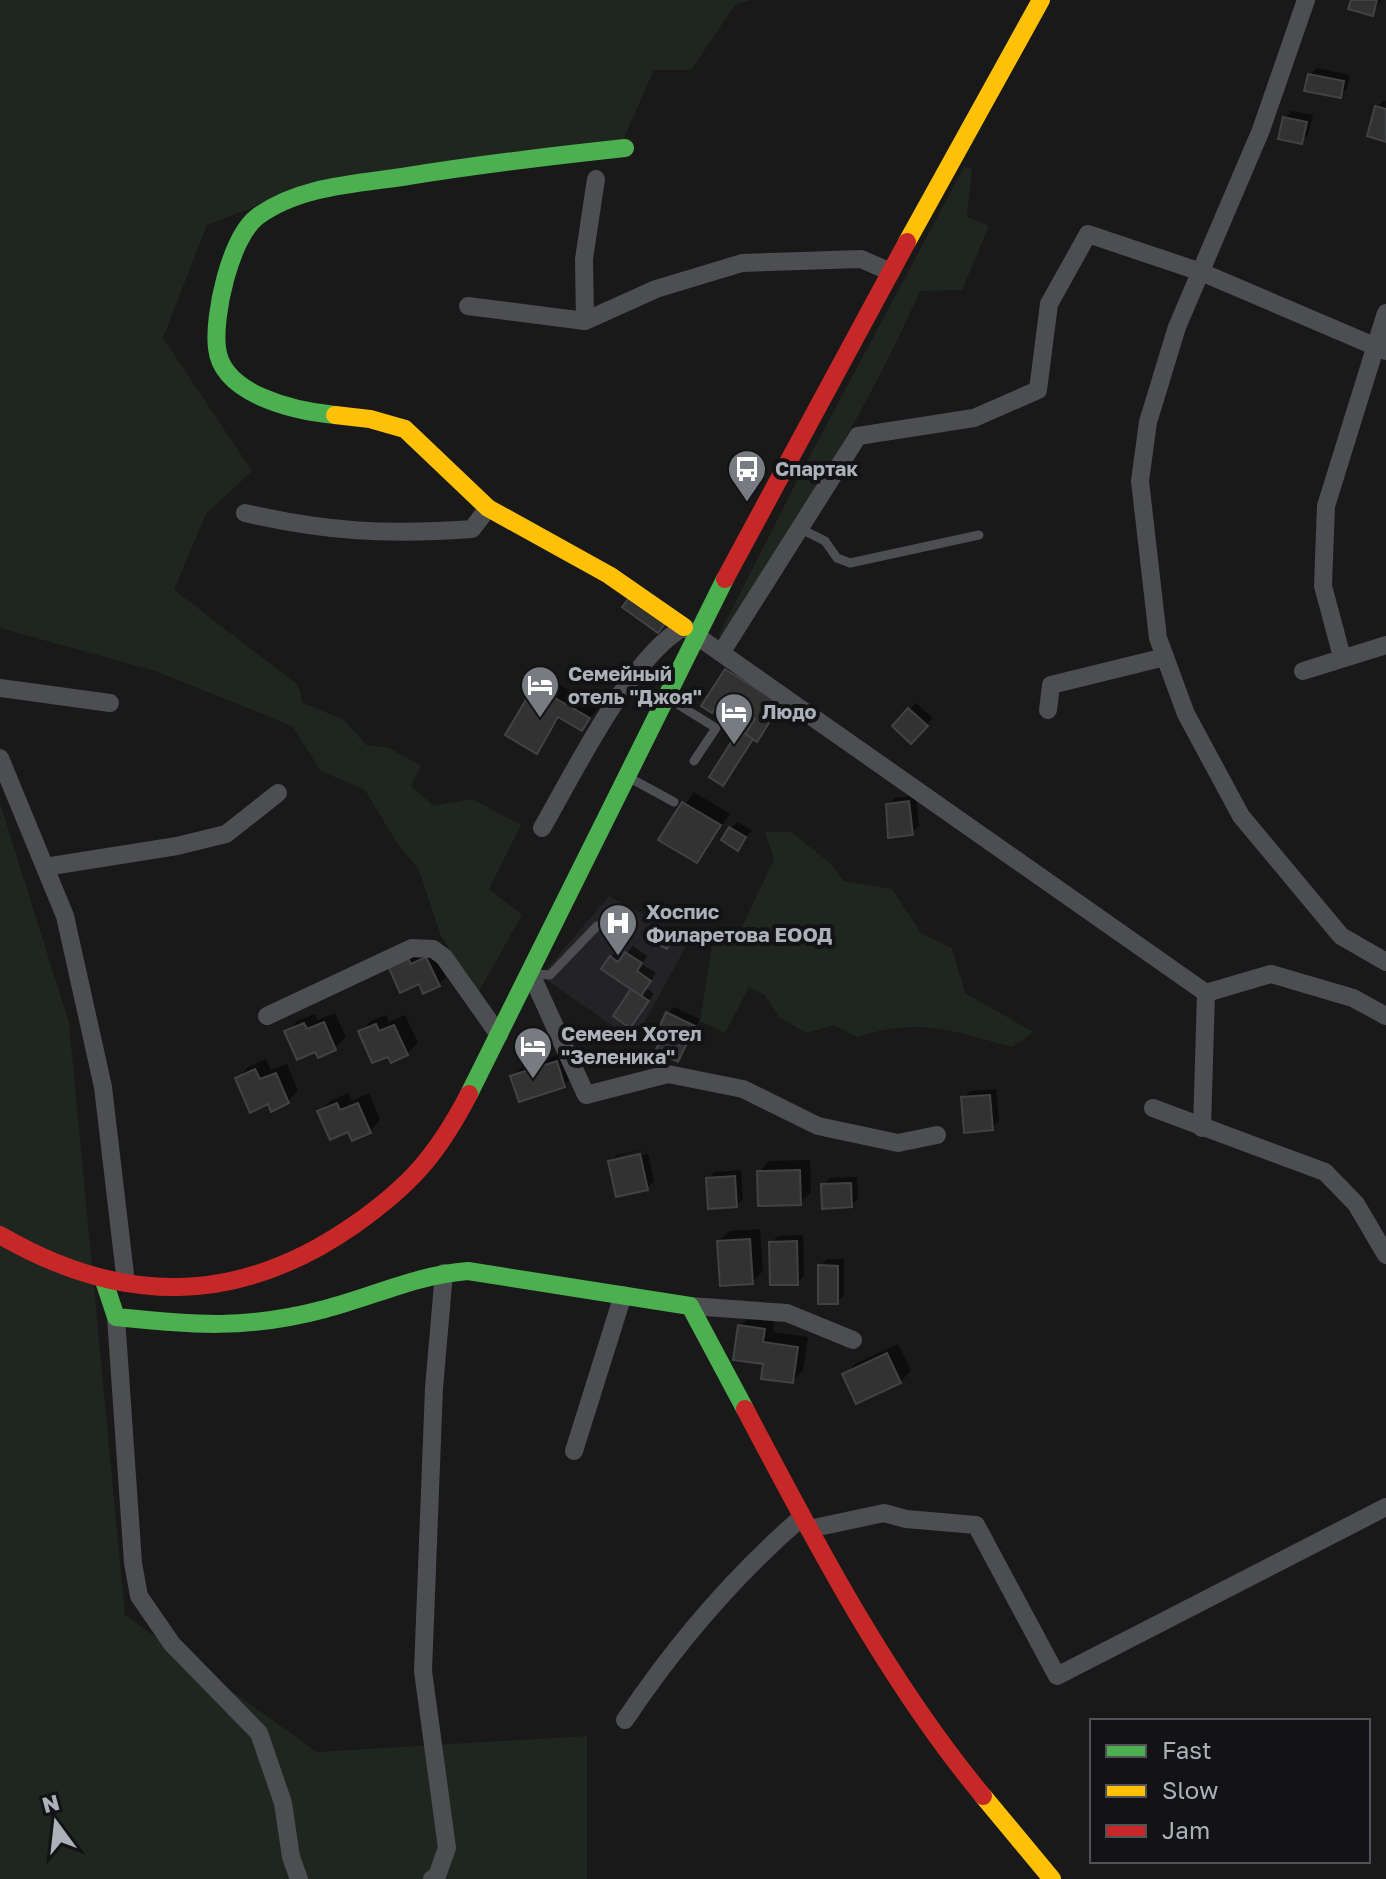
<svg xmlns="http://www.w3.org/2000/svg" width="1386" height="1879" font-family="'Golos Text',sans-serif">
	<rect width="100%" height="100%" fill="#191919"/>
	<!-- built -->
	<polygon fill="#232325" points="609,896 690,939 634,1041 541,976"/>
	<!-- green -->
	<g fill="#1f2620">
		<polygon points="0,0 750,0 735,5 691,70 654,70 622,142 317,183 207,225 163,338 252,471 206,514 174,590 298,685 303,703 344,720 366,745 389,748 421,766 411,786 434,806 472,799 521,825 489,889 522,915 478,993 441,936 419,870 397,843 365,790 321,771 292,726 155,671 0,628"/>
		<path d="M964 167 972 169 967 217 989 226 962 290 920 291C866 414 794 526 724 641L719 635 803 469Z"/>
		<polygon points="0,803 69,1023 125,1615 317,1752 587,1736 587,1879 0,1879"/>
		<path d="M765 832H791L830 863 844 881 892 889 922 934 952 948 965 993 1033 1032 1012 1047C952 1030 918 1017 857 1037L834 1025 806 1033 779 1017 765 995 749 987 725 1033 700 1021 712 947 740 931 774 859Z"/>
	</g>
	<!-- shadow -->
	<g fill="#0007">
		<polygon points="1353,0 1381,0 1372,14"/>
		<polygon points="1317,68 1350,75 1347,89 1340,96 1310,75"/>
		<polygon points="1384,100 1386,101 1386,139 1377,107"/>
		<polygon points="1292,111 1313,115 1308,135 1301,142 1285,118"/>
		<polygon points="737,659 790,693 767,729 755,738 723,784 740,731 747,725 752,728 757,719 724,697 712,710 726,670"/>
		<polygon points="546,677 599,707 582,728 561,717 537,751 535,687"/>
		<polygon points="916,703 933,718 911,741 909,710"/>
		<polygon points="694,792 730,814 697,861 661,839"/>
		<polygon points="916,795 919,826 912,833 888,805 895,798"/>
		<polygon points="737,822 752,830 738,848 731,828"/>
		<polygon points="665,926 675,931 669,943 662,928"/>
		<polygon points="633,946 647,956 642,964 656,973 647,988 654,994 630,1026 634,989 611,957 618,950 625,955"/>
		<polygon points="433,951 446,977 439,984 390,967 414,952 418,959"/>
		<polygon points="674,1007 700,1019 678,1059 666,1034 667,1014"/>
		<polygon points="335,1013 346,1037 335,1048 286,1032 297,1021 315,1014 318,1020"/>
		<polygon points="386,1015 389,1022 405,1015 418,1043 407,1054 360,1031 371,1021"/>
		<polygon points="567,1052 575,1074 564,1085 513,1077 523,1066"/>
		<polygon points="266,1059 271,1070 287,1064 298,1091 288,1102 269,1102 238,1078 248,1067"/>
		<polygon points="996,1089 999,1121 992,1128 963,1098 970,1091"/>
		<polygon points="348,1093 351,1101 369,1093 380,1120 370,1131 349,1130 319,1111 330,1101"/>
		<polygon points="647,1148 616,1157 616,1161 648,1154 654,1181 647,1188 610,1162 617,1155"/>
		<polygon points="810,1160 811,1192 800,1203 759,1172 769,1161"/>
		<polygon points="741,1170 743,1199 736,1205 708,1178 715,1172"/>
		<polygon points="857,1177 858,1198 851,1205 823,1185 830,1178"/>
		<polygon points="760,1229 763,1271 752,1282 719,1241 730,1231"/>
		<polygon points="803,1235 804,1276 797,1283 771,1243 778,1236"/>
		<polygon points="827,1259 844,1259 844,1295 837,1302 820,1266"/>
		<polygon points="751,1316 774,1319 773,1332 808,1337 803,1370 793,1381 765,1362 740,1326"/>
		<polygon points="898,1344 911,1371 900,1382 845,1375 855,1364"/>
	</g>
	<!-- building -->
	<g fill="#323233" stroke="#414245" stroke-width="2">
		<polygon points="1351,0 1377,0 1373,16 1348,9"/>
		<polygon points="1308,74 1344,81 1341,98 1304,91"/>
		<polygon points="1375,106 1386,109 1386,142 1367,136"/>
		<polygon points="1283,117 1307,122 1302,144 1278,139"/>
		<polygon points="632,594 668,620 658,633 622,607"/>
		<polygon points="725,669 781,704 757,742 745,734 755,719 721,698 712,713 701,706"/>
		<polygon points="534,686 590,718 582,731 558,717 537,754 505,735"/>
		<polygon points="908,708 928,726 911,744 892,726"/>
		<polygon points="739,730 753,739 723,786 709,777"/>
		<polygon points="909,801 913,835 888,838 886,804"/>
		<polygon points="682,802 721,825 697,863 658,840"/>
		<polygon points="729,827 746,837 738,851 721,840"/>
		<polygon points="660,927 674,934 667,949 653,942"/>
		<polygon points="625,952 642,963 637,971 651,981 641,996 601,969 610,956 618,962"/>
		<polygon points="407,957 411,964 426,957 440,986 423,994 419,984 400,993 388,966"/>
		<polygon points="631,989 649,1001 630,1028 613,1016"/>
		<polygon points="666,1012 695,1026 678,1062 655,1051 663,1035 657,1032"/>
		<polygon points="324,1022 336,1050 318,1058 315,1052 297,1060 284,1031 304,1023 307,1029"/>
		<polygon points="376,1024 379,1031 394,1025 408,1055 391,1063 388,1057 372,1063 358,1031"/>
		<polygon points="557,1061 565,1087 519,1102 510,1076"/>
		<polygon points="255,1069 260,1079 276,1073 289,1103 271,1112 268,1104 250,1113 235,1078"/>
		<polygon points="990,1095 993,1130 964,1133 961,1097"/>
		<polygon points="337,1103 340,1110 358,1103 371,1133 352,1141 348,1132 330,1140 317,1111"/>
		<polygon points="640,1154 648,1190 616,1197 608,1161"/>
		<polygon points="800,1170 801,1205 758,1206 757,1171"/>
		<polygon points="735,1176 737,1207 708,1209 706,1178"/>
		<polygon points="851,1183 852,1207 822,1209 821,1184"/>
		<polygon points="750,1239 753,1284 720,1286 717,1241"/>
		<polygon points="797,1241 798,1285 770,1285 769,1242"/>
		<polygon points="818,1265 838,1266 838,1304 818,1304"/>
		<polygon points="738,1325 765,1329 763,1342 798,1347 793,1383 761,1379 763,1364 733,1360"/>
		<polygon points="887,1353 901,1383 856,1404 842,1374"/>
	</g>
	<g fill="none" stroke-linecap="round" stroke-linejoin="round">
		<!-- lane -->
		<g stroke="#4d4e52" stroke-width="9">
			<polyline points="801,529 825,541 837,558 850,563 979,535"/>
			<polyline points="666,697 716,728 694,761"/>
			<polyline points="628,777 674,802"/>
			<polyline points="535,974 550,975 597,926"/>
		</g>
		<!-- street -->
		<g stroke="#4d4e52" stroke-width="18">
			<polyline points="1306,0 1261,130 1177,327 1148,422 1140,481 1158,638 1186,714 1241,816 1341,936 1386,962"/>
			<polyline points="468,306 585,321 656,289 742,263 861,259 891,272"/>
			<polyline points="585,321 584,259 596,179"/>
			<path d="M245 513C328 532 387 535 472 529L488 508"/>
			<polyline points="721,653 858,436 974,418 1038,390 1049,304 1088,234 1201,272 1386,351"/>
			<polyline points="1342,657 1323,586 1326,506 1386,313"/>
			<polyline points="1303,671 1386,645"/>
			<polyline points="0,688 110,703"/>
			<polyline points="1048,710 1051,685 1165,657"/>
			<polyline points="0,758 65,916 103,1087 126,1283"/>
			<path d="M542 828C574 773 630 657 684 627L1206 993 1271 974 1353 998 1386 1016"/>
			<polyline points="45,867 177,846 226,834 278,793"/>
			<polyline points="531,974 586,1095 668,1074 743,1089 818,1126 898,1143 937,1135"/>
			<polyline points="267,1016 412,948 433,949 444,957 499,1035"/>
			<polyline points="1153,1108 1325,1172 1356,1204 1386,1255"/>
			<polyline points="1202,1128 1206,993"/>
			<polyline points="690,1306 787,1313 853,1340"/>
			<polyline points="116,1317 133,1563 139,1596 172,1644 259,1733 283,1803 291,1857 299,1879"/>
			<polyline points="574,1451 623,1295"/>
			<polyline points="809,1529 884,1513 906,1519 976,1525 1057,1676 1386,1507"/>
			<path d="M625 1720C675 1645 734 1576 802 1517"/>
			<polyline points="432,1879 437,1876 447,1848 423,1671 434,1388 444,1273"/>
		</g>
		<!-- fast -->
		<g stroke="#4caf50" stroke-width="18">
			<path d="M335 415C295 411 222 395 217 348 213 316 230 238 257 217 297 187 353 184 402 177 476 165 550 156 625 148"/>
			<polyline points="469,1094 725,579"/>
			<path d="M104 1281 116 1317C195 1325 246 1330 325 1309 375 1296 416 1275 468 1271L690 1306 745 1409"/>
		</g>
		<!-- slow -->
		<g stroke="#ffc107" stroke-width="18">
			<polyline points="907,242 1041,0"/>
			<polyline points="335,415 370,419 405,429 488,508 609,575 684,627"/>
			<polyline points="983,1796 1052,1879"/>
		</g>
		<!-- jam -->
		<g stroke="#c62828" stroke-width="18">
			<polyline points="725,579 907,242"/>
			<path d="M0 1235C122 1306 238 1306 354 1225 410 1186 438 1154 469 1094"/>
			<path d="M745 1409C815 1542 887 1680 983 1796"/>
		</g>
	</g>
	<!-- icons -->
	<defs>
		<symbol id="bus-pin" viewBox="-11 -11 22 30"><path d="M0 17L-7.5 6A9.5 9.5 0 1 1 7.5 6Z" fill="#787b81" stroke="#131315"/><path d="M-5-6H5V4H4V6H2V4H-2V6H-4V4H-5ZM-3.5-4V0h7V-4ZM-3.5 1.2v1.5H-2V1.2ZM2 1.2v1.5H3.5V1.2Z" fill="#fff"/></symbol>
		<symbol id="hotel-pin" viewBox="-11 -11 22 30"><path d="M0 17L-7.5 6A9.5 9.5 0 1 1 7.5 6Z" fill="#787b81" stroke="#131315"/><path d="M-6-4.5h1.5V1H6V5H4.5V3h-9V5H-6ZM-4 0a1.8 1.8 0 1 1 3.6 0ZM.5 0V-2.5h3Q6-2.5 6 0Z" fill="#fff"/></symbol>
		<symbol id="hospital-pin" viewBox="-11 -11 22 30"><path d="M0 17L-7.5 6A9.5 9.5 0 1 1 7.5 6Z" fill="#787b81" stroke="#131315"/><path d="M-5-5h3v3.5h4V-5h3V5h-3V1.5h-4V5h-3Z" fill="#fff"/></symbol>
	</defs>
	<g fill-rule="evenodd">
		<use href="#bus-pin" x="725" y="447" width="44" height="60"/>
		<use href="#hotel-pin" x="518" y="663" width="44" height="60"/>
		<use href="#hotel-pin" x="712" y="690" width="44" height="60"/>
		<use href="#hospital-pin" x="596" y="901" width="44" height="60"/>
		<use href="#hotel-pin" x="511" y="1024" width="44" height="60"/>
	</g>
	<g text-anchor="middle" stroke-width="8" stroke-linejoin="round" paint-order="stroke">
		<!-- poi labels -->
		<g font-size="20" font-weight="bold" fill="#abb0b9" stroke="#131315" text-anchor="start">
			<text x="775" y="476">Спартак</text>
			<text x="568" y="681">Семейный<tspan x="568" dy="23">отель "Джоя"</tspan></text>
			<text x="762" y="719">Людо</text>
			<text x="646" y="919">Хоспис<tspan x="646" dy="23">Филаретова ЕООД</tspan></text>
			<text x="561" y="1041">Семеен Хотел<tspan x="561" dy="23">"Зеленика"</tspan></text>
		</g>
	</g>
	<!-- legend -->
	<rect x="1090" y="1719" width="280" height="144" fill="#131315" stroke="#505257" stroke-width="2"/>
	<rect x="1106" y="1745" width="40" height="12" fill="#4caf50" stroke="#505257" stroke-width="2"/>
	<text x="1162" y="1759" font-size="24" fill="#abb0b9">Fast</text>
	<rect x="1106" y="1785" width="40" height="12" fill="#ffc107" stroke="#505257" stroke-width="2"/>
	<text x="1162" y="1799" font-size="24" fill="#abb0b9">Slow</text>
	<rect x="1106" y="1825" width="40" height="12" fill="#c62828" stroke="#505257" stroke-width="2"/>
	<text x="1162" y="1839" font-size="24" fill="#abb0b9">Jam</text>
	<!-- north arrow -->
	<g transform="translate(56 1823) rotate(345)" stroke="#131315" stroke-width="6" paint-order="stroke">
	<path d="M0-6L14 30L0 20L-14 30Z" fill="#abb0b9"/>
	<text y="-12" font-size="22" font-weight="bold" text-anchor="middle" fill="#abb0b9">N</text>
	</g>
</svg>
